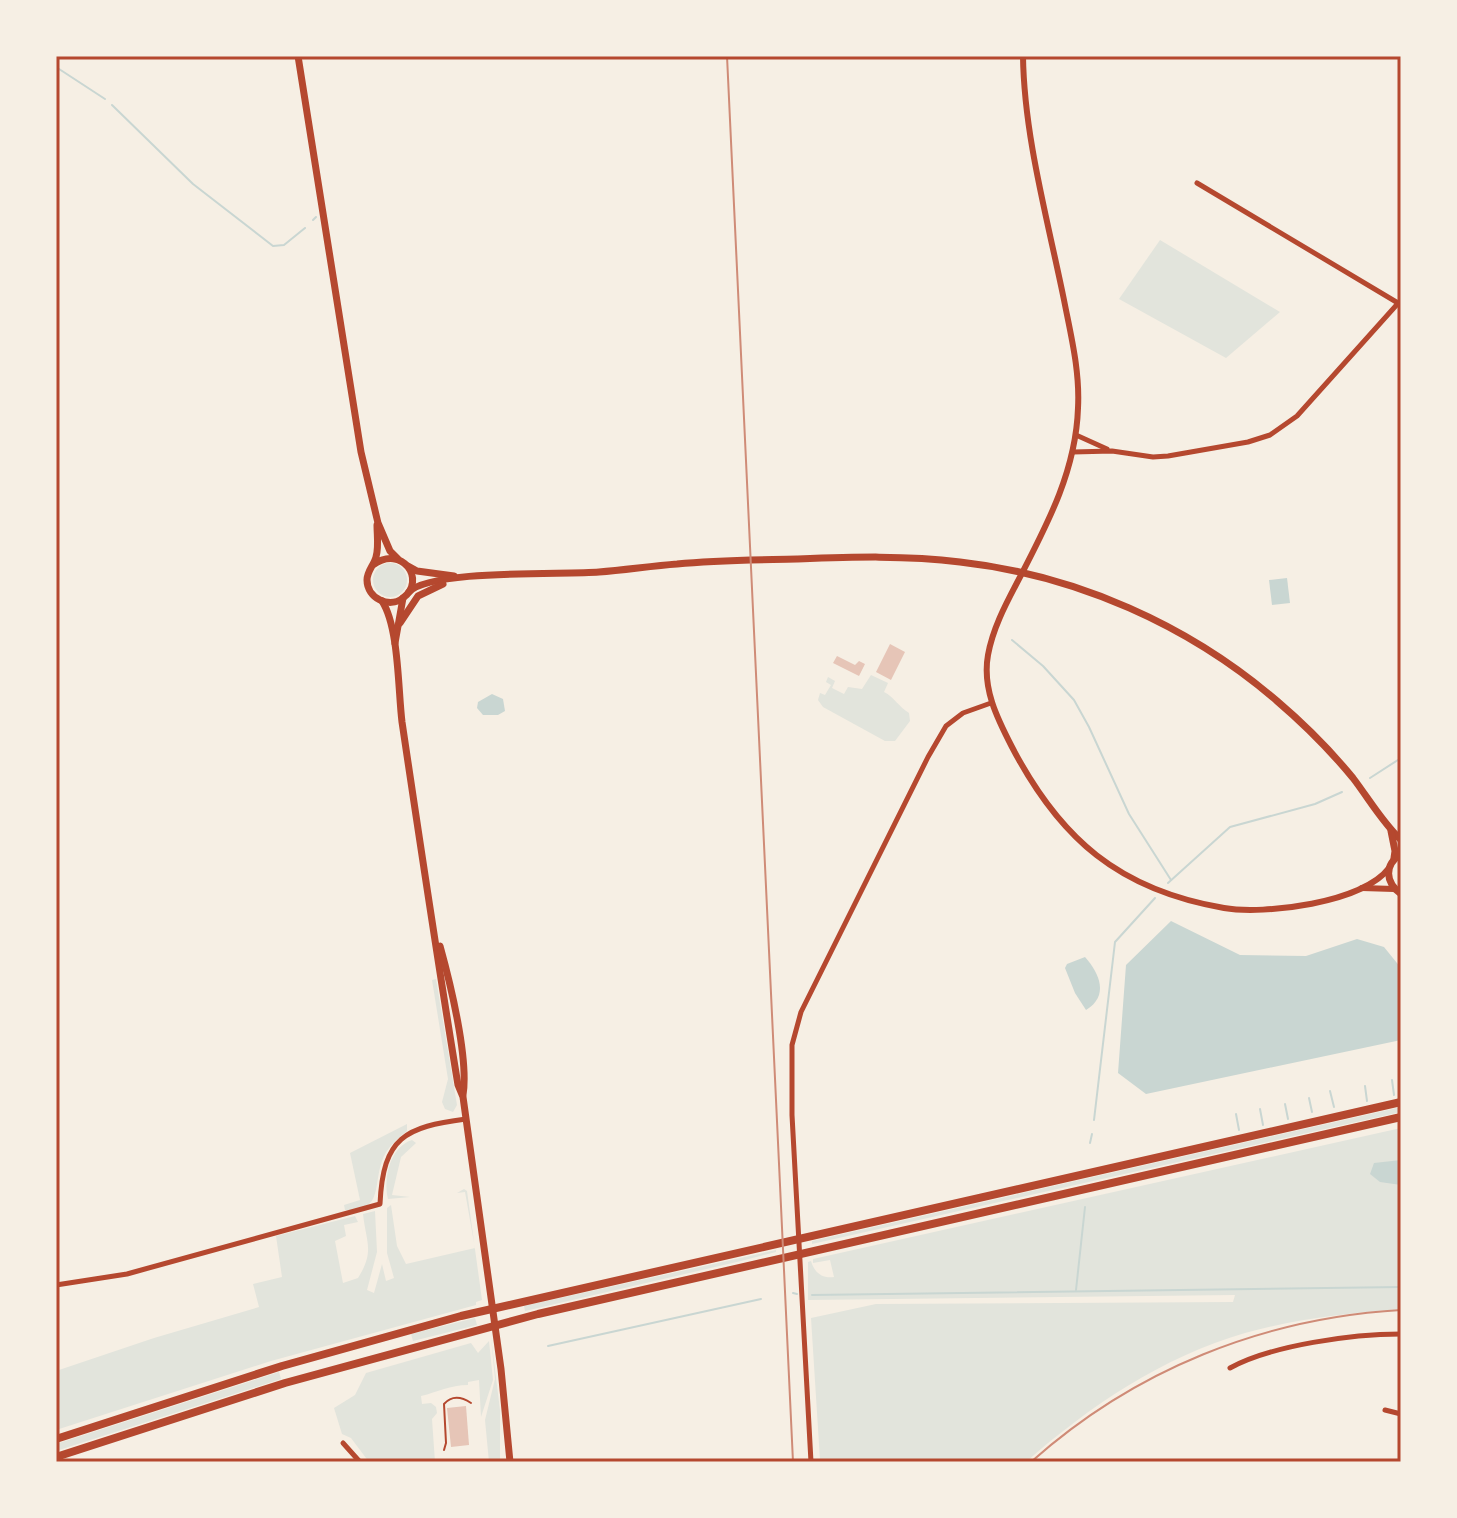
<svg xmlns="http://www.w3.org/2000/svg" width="1457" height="1518" font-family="'Noto Sans',sans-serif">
	<rect width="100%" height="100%" fill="#f6efe4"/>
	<!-- green -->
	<g fill="#e2e4dc">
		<polygon points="1160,240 1280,312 1226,358 1119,299"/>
		<circle cx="390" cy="580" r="17"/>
		<path d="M871 675 888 683 884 692C894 697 899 707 909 713L910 721 895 741H885L823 707 818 700 820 693 825 695 831 685 826 682 828 677 835 681 832 688 844 694 848 687 862 689Z"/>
		<polygon points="436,979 457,1105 453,1112 445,1109 442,1102 448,1079 432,980"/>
		<polygon points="1401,1107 1401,1112 812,1244 812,1241"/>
		<path d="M407 1124V1131C397 1139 386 1148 382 1161 373 1186 383 1212 345 1210L344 1205 360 1200 350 1153Z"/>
		<path d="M1401 1128V1309C1349 1313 1295 1319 1245 1333 1164 1356 1088 1407 1026 1462L820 1460 811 1318 876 1304 1233 1302 1235 1295 808 1300V1262L811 1261C814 1272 822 1279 834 1277L830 1260 813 1263V1259Z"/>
		<path d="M412 1140 416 1143 401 1157 392 1195 410 1197 388 1199C383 1178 390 1147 412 1140Z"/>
		<path d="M464 1189 467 1191 482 1300 476 1302V1305L271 1361 56 1430V1371L154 1338 259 1307 253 1284 282 1277 276 1236 355 1216 358 1222 344 1225 346 1236 335 1241 343 1283 358 1278C375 1251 366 1242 363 1214L375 1211 377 1252 367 1290 374 1293 382 1264 386 1281 394 1278 387 1253V1208L391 1205 397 1246 406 1264 475 1248 465 1192 457 1193Z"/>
		<polygon points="776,1250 776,1252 741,1261 525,1311 524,1306"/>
		<polygon points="475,1318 477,1325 413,1341 411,1334"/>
		<polygon points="491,1337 500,1410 500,1462 489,1462 485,1420 495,1379"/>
		<path d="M489 1341 493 1380 481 1417 479 1380 468 1382V1385C450 1385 438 1392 421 1396L422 1404 431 1403 436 1407 437 1413 432 1419 435 1462H369L351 1438 342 1434 334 1408 355 1395 366 1373 471 1343 478 1353Z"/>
		<polygon points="279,1372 281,1379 56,1451 56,1444"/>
	</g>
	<!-- water -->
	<g fill="#c9d6d2">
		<polygon points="1287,578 1290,603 1272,605 1269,580"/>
		<polygon points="492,694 503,699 505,711 498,715 483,715 477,708 478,702"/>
		<polygon points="1171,921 1240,955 1306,956 1357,939 1384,947 1401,968 1401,1040 1146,1094 1118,1073 1126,965"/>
		<path d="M1085 957C1100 974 1109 996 1086 1010L1075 993 1065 968 1067 964Z"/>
		<polygon points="1401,1160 1401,1185 1380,1182 1370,1174 1374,1163"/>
	</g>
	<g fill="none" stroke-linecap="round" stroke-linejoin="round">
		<!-- stream -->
		<g stroke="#c9d6d2" stroke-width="2">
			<polyline points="56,67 105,99"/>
			<polyline points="112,105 193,184 273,246 284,245 305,228"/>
			<polyline points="313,220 316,217"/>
			<polyline points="1012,640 1043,666 1074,700 1089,727 1129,814 1171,880"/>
			<polyline points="1370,778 1401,758"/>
			<polyline points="1168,883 1230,827 1315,804 1342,792"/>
			<polyline points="1392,1080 1394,1095"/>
			<polyline points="1365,1086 1367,1101"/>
			<polyline points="1330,1091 1334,1107"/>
			<polyline points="1309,1098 1312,1112"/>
			<polyline points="1285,1104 1288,1119"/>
			<polyline points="1260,1109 1263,1125"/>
			<polyline points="1236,1114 1239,1130"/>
			<polyline points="1094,1120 1115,942 1155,898"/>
			<polyline points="1090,1143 1092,1134"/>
			<polyline points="1076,1290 1085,1207"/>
			<polyline points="793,1293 797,1294"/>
			<polyline points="812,1295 1401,1287"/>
			<polyline points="548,1346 761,1299"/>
		</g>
	</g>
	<!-- building -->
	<g fill="#e6c5b7">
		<polygon points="890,644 905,652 891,680 876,672"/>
		<polygon points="837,656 855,665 859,661 865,664 859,676 833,663"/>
		<polygon points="466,1406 469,1445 451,1447 447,1408"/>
	</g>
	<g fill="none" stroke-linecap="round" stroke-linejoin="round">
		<!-- service -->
		<path stroke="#b5482f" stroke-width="2" d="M444 1450 446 1443 444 1404C452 1395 462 1397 471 1403"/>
		<!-- minor -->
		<g stroke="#b5482f" stroke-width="5">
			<polyline points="1197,183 1398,303"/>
			<polyline points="1076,435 1107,449"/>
			<polyline points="1073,452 1112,451 1153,457 1168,456 1248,442 1270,435 1297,416 1401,300"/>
			<path d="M56 1285 127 1274 380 1204C383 1137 405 1127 466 1119"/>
			<path d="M1230 1368C1272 1345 1353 1334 1401 1334"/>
			<polyline points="1385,1410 1401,1414"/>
			<polyline points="343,1443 360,1462"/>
			<polyline points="811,1462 792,1115 792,1045 801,1012 928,757 946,726 963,713 991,703"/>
		</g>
		<!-- tertiary -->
		<g stroke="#b5482f" stroke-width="6">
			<path d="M1023 56C1024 136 1048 221 1064 300 1071 336 1080 371 1078 408 1076 470 1048 523 1020 577 1007 602 993 627 988 655 982 688 997 718 1012 747 1060 839 1119 890 1224 908 1264 915 1363 903 1389 868"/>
			<polyline points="1362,888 1394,889"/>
		</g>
		<!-- primary -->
		<g stroke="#b5482f" stroke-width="7">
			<polyline points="298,56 361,452 378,523 390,551 398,559"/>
			<path d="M373 565C402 544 427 580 403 598 389 609 367 598 367 580 367 571 374 565 376 557 379 547 377 535 377 525"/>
			<polyline points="408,566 417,571 454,576"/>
			<path d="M409 592C431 569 562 575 599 572 625 570 651 566 677 564 717 560 757 560 797 559 852 557 906 555 960 562 1076 575 1189 625 1277 701 1304 724 1330 750 1353 778 1369 799 1382 822 1401 840"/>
			<path d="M382 601C399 627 398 690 402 722 420 843 438 964 458 1085L463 1097 501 1369 510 1462"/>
			<polyline points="400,623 418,596 443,584"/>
			<polyline points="395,643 403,598"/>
			<polyline points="1391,831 1395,851 1394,858"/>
			<path d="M1401 854C1384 865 1385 882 1401 894"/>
			<path d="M440 946C450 982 469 1059 463 1095"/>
		</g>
		<!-- motorway -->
		<g stroke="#b5482f" stroke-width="8">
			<polyline points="56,1439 282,1366 461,1316 1401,1102"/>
			<polyline points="56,1457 285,1383 538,1314 1401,1117"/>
		</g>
		<!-- rail -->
		<g stroke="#cf8b77" stroke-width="2">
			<polyline points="727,56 793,1462"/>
			<path d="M1031 1462C1134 1370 1263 1318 1401 1310"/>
		</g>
	</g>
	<!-- border -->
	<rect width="1457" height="1518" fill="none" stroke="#f6efe4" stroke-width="116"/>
	<rect x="58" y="58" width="1341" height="1402" fill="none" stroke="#b5482f" stroke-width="3"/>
</svg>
